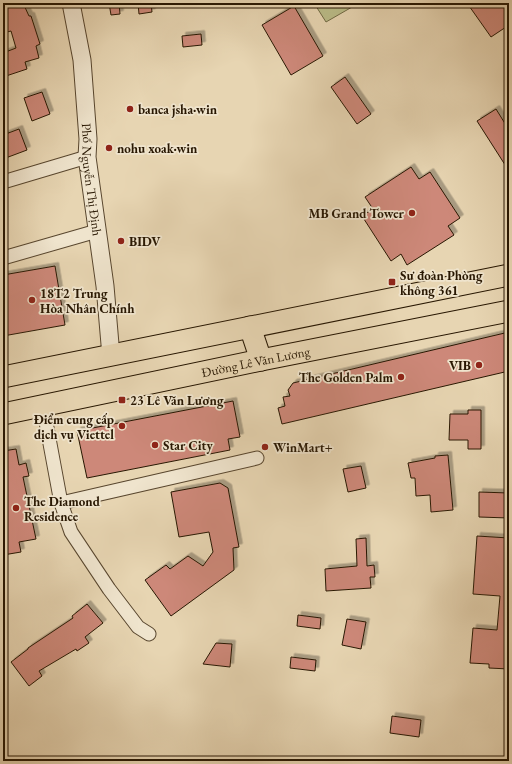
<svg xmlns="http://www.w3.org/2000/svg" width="512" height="764" font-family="'EB Garamond',serif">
	<defs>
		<filter id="shadow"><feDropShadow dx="3.5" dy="-3.5" stdDeviation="0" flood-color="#0004"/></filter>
	</defs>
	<rect width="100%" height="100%" fill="#e7d5b2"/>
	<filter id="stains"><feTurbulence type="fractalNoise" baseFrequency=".005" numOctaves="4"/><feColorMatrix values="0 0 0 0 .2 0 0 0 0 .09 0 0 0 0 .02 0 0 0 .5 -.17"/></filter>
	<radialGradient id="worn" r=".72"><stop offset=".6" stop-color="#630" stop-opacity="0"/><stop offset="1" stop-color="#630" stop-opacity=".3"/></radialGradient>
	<!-- green -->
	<polygon fill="#babc88" stroke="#716a45" points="314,3 359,3 326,22"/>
	<!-- building -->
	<g fill="#cd8879" stroke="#281702" filter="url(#shadow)">
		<polygon points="3,3 23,3 29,16 31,16 40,44 36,46 39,58 25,62 27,69 3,77 3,53 16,48 11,31 7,32 3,18"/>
		<polygon points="109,3 119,3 120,14 111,15"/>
		<polygon points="138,3 151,3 152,12 139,14"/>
		<polygon points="467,3 501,3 509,14 509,25 491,37"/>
		<polygon points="294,6 323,56 291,75 262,25"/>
		<polygon points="201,34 202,45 183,47 182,36"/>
		<polygon points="345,77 371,114 357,124 331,87"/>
		<polygon points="42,92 50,114 32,121 24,98"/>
		<polygon points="496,109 509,130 509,171 477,121"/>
		<polygon points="19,129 27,150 3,159 3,135"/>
		<polygon points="411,167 419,179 430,172 460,218 448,226 454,235 407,265 401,254 391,261 362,216 373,209 365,197"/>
		<polygon points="55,266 65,325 3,336 3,275"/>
		<polygon points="509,332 509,371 282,424 278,408 285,406 283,397 290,396 288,390 293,383"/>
		<polygon points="233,401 240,437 228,439 230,450 87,478 77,431"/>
		<polygon points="468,410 481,410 481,449 468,449 468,440 449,440 450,414 468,414"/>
		<polygon points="16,449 19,465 26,463 29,476 23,477 36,539 19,542 21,552 3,555 3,451"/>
		<polygon points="448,455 453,510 431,512 430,495 416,496 415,478 411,478 408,463 435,458 435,456"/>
		<polygon points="361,466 366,488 348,492 343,469"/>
		<polygon points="220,483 228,488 239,547 233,548 234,570 171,616 145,580 166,565 170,569 188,556 203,566 213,552 209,532 179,537 171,492"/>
		<polygon points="479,492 509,493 509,518 479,517"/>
		<polygon points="477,536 509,538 509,669 489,668 489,664 470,663 473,628 497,630 500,596 473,594"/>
		<polygon points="366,538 367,566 374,565 375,577 370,577 371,588 326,591 325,569 357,566 356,539"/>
		<polygon points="87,604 103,623 85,637 89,643 77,651 76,649 39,671 42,676 29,686 11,662 28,649 28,648 73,618 72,616"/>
		<polygon points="298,615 321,618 320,629 297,626"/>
		<polygon points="347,619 366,622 361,649 342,645"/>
		<polygon points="216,643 232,644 230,667 203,664"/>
		<polygon points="291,657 316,660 315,671 290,668"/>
		<polygon points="392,716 421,720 419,737 390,733"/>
	</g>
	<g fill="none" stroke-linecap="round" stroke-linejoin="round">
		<defs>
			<g id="minor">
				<polyline points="3,182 87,157"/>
				<polyline points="3,258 97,231"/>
				<polyline points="43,406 61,503 71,532 109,589 138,627 149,634"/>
				<polyline points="61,503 257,458"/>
			</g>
			<g id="tertiary">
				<path id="s1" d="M71 3 82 60 88 139 87 157 105 286 111 356"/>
			</g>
			<g id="primary">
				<polyline points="250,327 261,360"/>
				<polyline points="3,377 509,275"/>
				<path id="s2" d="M3 414 261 360 509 311"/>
			</g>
		</defs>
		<!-- minor casing -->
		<use href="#minor" stroke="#58462e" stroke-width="15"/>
		<!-- tertiary casing -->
		<use href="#tertiary" stroke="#58462e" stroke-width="19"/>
		<!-- primary casing -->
		<use href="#primary" stroke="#281702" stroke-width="23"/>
		<!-- minor -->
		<use href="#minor" stroke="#efe4cd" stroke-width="13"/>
		<!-- tertiary -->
		<use href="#tertiary" stroke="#efe4cd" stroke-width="17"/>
		<!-- primary -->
		<use href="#primary" stroke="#e7d5b2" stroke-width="21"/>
	</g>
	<!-- markers -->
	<g fill="#8f2418" stroke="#efe4cd" stroke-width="1.5">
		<circle cx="130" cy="109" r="4"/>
		<circle cx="109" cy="148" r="4"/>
		<circle cx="412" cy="213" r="4"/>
		<circle cx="121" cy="241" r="4"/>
		<rect x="388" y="278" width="8" height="8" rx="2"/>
		<circle cx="32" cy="300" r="4"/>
		<circle cx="479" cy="365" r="4"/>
		<circle cx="401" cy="377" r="4"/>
		<rect x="118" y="396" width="8" height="8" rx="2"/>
		<circle cx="122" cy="426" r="4"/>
		<circle cx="155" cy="445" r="4"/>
		<circle cx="265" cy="447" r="4"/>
		<circle cx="16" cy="508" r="4"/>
	</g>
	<g text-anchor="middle" stroke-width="3.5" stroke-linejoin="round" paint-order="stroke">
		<!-- poi labels -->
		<g font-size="13" font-weight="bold" fill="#281702" stroke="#efe4cd" text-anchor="start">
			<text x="138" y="114">banca jsha·win</text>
			<text x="117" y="153">nohu xoak·win</text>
			<text x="404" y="218" text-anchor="end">MB Grand Tower</text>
			<text x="129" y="246">BIDV</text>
			<text x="400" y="280">Sư đoàn Phòng<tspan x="400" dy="15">không 361</tspan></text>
			<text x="40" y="298">18T2 Trung<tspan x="40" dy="15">Hòa Nhân Chính</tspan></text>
			<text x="471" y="370" text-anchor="end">VIB</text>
			<text x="393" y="382" text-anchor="end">The Golden Palm</text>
			<text x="130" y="405">23 Lê Văn Lương</text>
			<text x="114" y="424" text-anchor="end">Điểm cung cấp<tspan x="114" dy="15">dịch vụ Viettel</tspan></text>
			<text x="163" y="450">Star City</text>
			<text x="273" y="452">WinMart+</text>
			<text x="24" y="506">The Diamond<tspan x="24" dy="15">Residence</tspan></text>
		</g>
		<!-- street labels -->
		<g font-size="13" fill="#281702" stroke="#efe4cd">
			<text dy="5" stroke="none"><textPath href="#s1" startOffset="178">Phố Nguyễn Thị Định</textPath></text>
			<text dy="5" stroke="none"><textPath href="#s2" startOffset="258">Đường Lê Văn Lương</textPath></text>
		</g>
	</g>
	<!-- margin -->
	<rect width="512" height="764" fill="none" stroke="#e7d5b2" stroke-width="16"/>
	<rect x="4" y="4" width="504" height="756" fill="none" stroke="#281702" stroke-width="2"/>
	<rect x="8" y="8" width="496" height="748" fill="none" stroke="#281702"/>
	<rect width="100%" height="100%" filter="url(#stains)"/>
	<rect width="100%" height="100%" fill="url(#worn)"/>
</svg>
